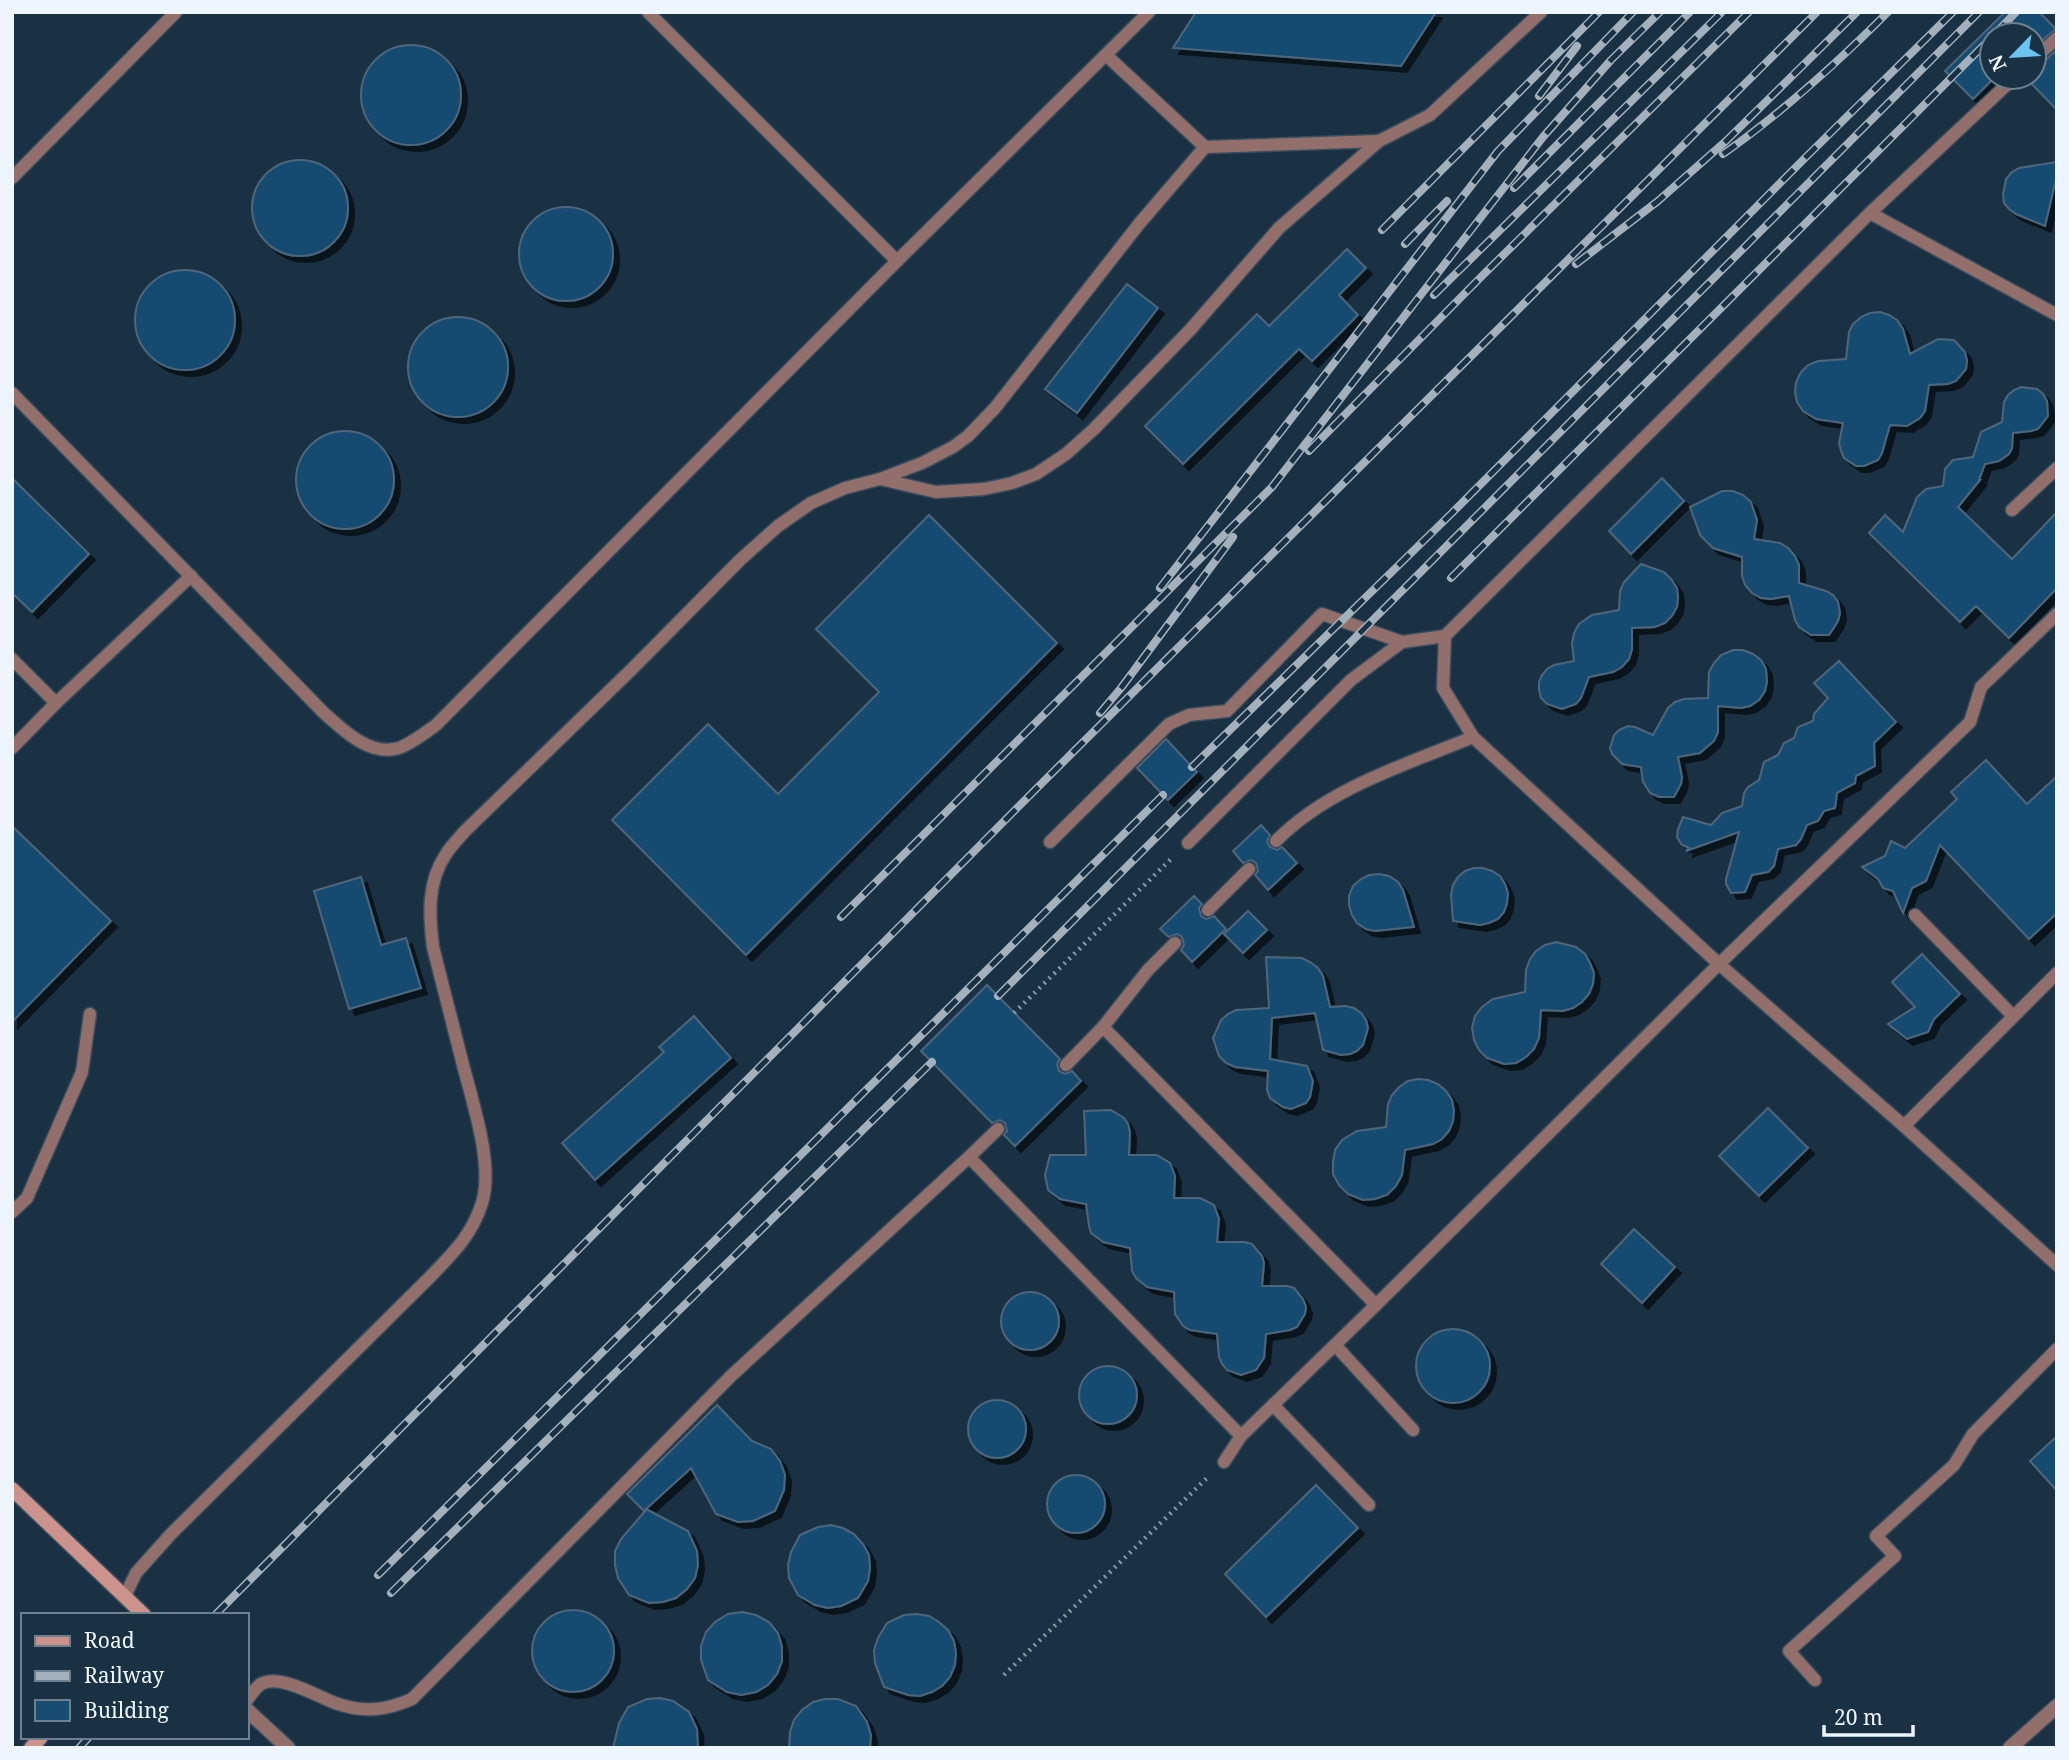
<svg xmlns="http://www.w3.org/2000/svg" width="2069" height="1760" font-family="'Noto Serif',serif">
	<defs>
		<filter id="shadow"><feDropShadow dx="6" dy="6" stdDeviation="0" flood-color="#0009"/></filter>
	</defs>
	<rect width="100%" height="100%" fill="#1a3144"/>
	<!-- building -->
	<g fill="#184c71" stroke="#4d667b" stroke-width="2" filter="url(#shadow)">
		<polygon points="1196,12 1436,12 1401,66 1173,48"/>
		<polygon points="2005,12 2039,12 2056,29 2034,47 2034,35 1992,35 1992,77 1995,77 1973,99 1945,71"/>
		<circle cx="411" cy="95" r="50"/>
		<polygon points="2057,50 2057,110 2025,77 2034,77 2034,68 2040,65"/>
		<circle cx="300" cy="208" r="48"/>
		<polygon points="2057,162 2057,175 2045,226 2016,214 2009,209 2004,203 2003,194 2006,179 2012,172 2019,168"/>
		<circle cx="566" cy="254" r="47"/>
		<polygon points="1347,249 1366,268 1339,295 1358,315 1312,361 1299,349 1183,464 1145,426 1257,314 1269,326"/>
		<circle cx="185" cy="320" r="50"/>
		<polygon points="1127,284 1158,308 1077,413 1045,389"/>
		<polygon points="1880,312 1889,315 1897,320 1903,329 1910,354 1938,339 1954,340 1965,352 1967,361 1966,369 1956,381 1948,384 1929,385 1925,411 1920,418 1907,426 1890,425 1882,453 1878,460 1864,466 1856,466 1844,458 1841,451 1839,443 1843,423 1816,419 1803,411 1797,402 1795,392 1796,382 1801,372 1808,365 1818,361 1846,359 1849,332 1853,324 1861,317 1870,313"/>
		<circle cx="458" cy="367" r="50"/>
		<polygon points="2021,387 2037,389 2043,394 2047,401 2048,416 2038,429 2031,431 2013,433 2012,448 2009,454 1999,461 1985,464 1979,480 1980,480 1958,507 2012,559 2057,512 2057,588 2009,638 1976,606 1960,622 1869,533 1885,515 1903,532 1917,497 1926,489 1943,486 1945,469 1953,460 1973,457 1981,432 2002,422 2004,402 2008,395 2014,390"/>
		<circle cx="345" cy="480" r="49"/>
		<polygon points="12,478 89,554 32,612 12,593"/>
		<polygon points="1662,478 1684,501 1631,554 1609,531"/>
		<polygon points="1722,491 1733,491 1743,495 1751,502 1757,520 1754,539 1780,543 1788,548 1795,556 1799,565 1799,583 1826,591 1833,595 1838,602 1840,613 1838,621 1829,635 1811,635 1799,627 1795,620 1789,596 1771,599 1761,598 1752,593 1745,585 1742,576 1742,557 1713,548 1700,535 1690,507"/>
		<polygon points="929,515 1057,643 746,955 612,820 708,724 778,794 879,692 816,629"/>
		<polygon points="1641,564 1664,572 1671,579 1677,588 1678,597 1677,607 1672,616 1665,623 1655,627 1632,628 1632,649 1629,659 1622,667 1613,672 1589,677 1581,698 1576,704 1562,709 1547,704 1541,698 1539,690 1539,682 1542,675 1547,669 1554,665 1574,661 1572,643 1574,633 1579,624 1592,615 1619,610 1620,591 1624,582"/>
		<polygon points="1733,650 1743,650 1753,654 1761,660 1766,669 1767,682 1765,691 1759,700 1750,706 1741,708 1718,706 1718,732 1714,741 1700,753 1678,757 1682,777 1681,784 1674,797 1659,797 1650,793 1643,782 1641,767 1622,764 1612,754 1610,748 1614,735 1619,730 1628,726 1635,727 1653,735 1668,708 1675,702 1684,699 1708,698 1709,672 1714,663 1721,655"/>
		<polygon points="1839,661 1896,722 1874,743 1875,766 1856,776 1855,783 1837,793 1835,808 1824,811 1818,821 1807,825 1801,839 1796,845 1778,849 1774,866 1768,872 1752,875 1745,892 1731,893 1726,884 1726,879 1739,832 1686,851 1689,848 1681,844 1677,837 1678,829 1683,817 1711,825 1722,813 1742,806 1744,793 1748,787 1759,780 1764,762 1778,755 1784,743 1794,738 1798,727 1813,721 1814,714 1828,698 1814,683"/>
		<polygon points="1166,739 1197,772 1168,800 1137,768"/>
		<polygon points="1986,760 2027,804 2057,776 2057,913 2029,939 1940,845 1926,881 1912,888 1903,913 1893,891 1883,888 1878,879 1862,867 1885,856 1891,841 1905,848 1957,799 1951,792"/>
		<polygon points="1261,825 1270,835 1267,842 1270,847 1277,850 1282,847 1297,863 1268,890 1255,875 1258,871 1256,863 1251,860 1243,863 1233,851"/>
		<polygon points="12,826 111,921 12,1022"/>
		<polygon points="1474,868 1483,868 1492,871 1500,876 1505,884 1508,893 1507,903 1504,912 1498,919 1489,923 1480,925 1453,921 1451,895 1453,885 1458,877 1465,871"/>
		<polygon points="1379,874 1389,876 1398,882 1403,890 1414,927 1375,931 1366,929 1357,923 1352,915 1349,905 1349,896 1353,886 1361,879 1369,875"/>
		<polygon points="361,877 381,945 406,938 421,988 349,1009 314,891"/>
		<polygon points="1194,896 1202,904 1199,908 1201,916 1206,919 1214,916 1226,929 1192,962 1181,950 1184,945 1182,937 1177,934 1169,937 1160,929"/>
		<polygon points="1248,911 1267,930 1243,953 1224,934"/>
		<polygon points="1556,942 1576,947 1585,954 1590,963 1594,973 1593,984 1589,994 1582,1002 1573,1008 1563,1011 1541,1010 1539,1038 1534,1049 1526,1057 1516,1063 1504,1064 1487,1058 1479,1050 1474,1040 1472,1028 1475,1016 1482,1007 1493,999 1525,992 1526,970 1530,959 1536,951 1545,945"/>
		<polygon points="1922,954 1960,994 1934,1019 1928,1032 1907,1039 1888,1024 1915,1007 1892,982"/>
		<polygon points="1266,957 1302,958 1310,962 1318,968 1323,976 1330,1007 1345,1006 1354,1008 1361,1013 1366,1020 1368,1028 1363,1045 1357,1051 1350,1054 1341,1055 1323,1050 1315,1013 1272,1018 1270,1059 1307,1066 1313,1081 1310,1097 1306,1103 1291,1109 1283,1107 1270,1098 1267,1090 1268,1071 1235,1067 1226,1063 1219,1056 1213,1038 1221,1020 1228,1014 1236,1010 1269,1008"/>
		<polygon points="987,985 1060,1059 1057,1064 1059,1071 1065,1074 1072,1071 1081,1081 1015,1146 1004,1135 1007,1131 1005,1123 1000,1120 992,1123 921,1051"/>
		<polygon points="694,1016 731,1058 595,1180 562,1143 664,1052 659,1047"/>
		<polygon points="1418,1079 1428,1080 1438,1084 1446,1091 1452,1100 1454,1111 1453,1121 1449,1131 1442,1139 1433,1144 1405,1150 1402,1175 1396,1186 1387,1195 1375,1199 1363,1200 1348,1194 1339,1185 1333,1174 1333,1162 1335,1150 1342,1140 1357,1131 1386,1127 1388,1104 1392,1095 1399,1087 1408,1081"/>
		<polygon points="1768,1108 1808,1148 1759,1196 1719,1156"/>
		<polygon points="1111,1110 1124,1118 1128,1124 1130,1132 1129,1155 1157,1155 1170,1163 1175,1176 1174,1198 1200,1198 1214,1205 1219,1219 1217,1242 1245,1242 1252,1244 1262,1256 1264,1263 1262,1286 1287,1286 1294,1288 1303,1299 1306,1307 1305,1314 1297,1327 1290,1330 1266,1334 1264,1358 1256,1370 1241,1375 1227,1370 1222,1364 1219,1357 1217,1334 1190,1330 1183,1326 1175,1314 1174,1292 1147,1287 1136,1278 1132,1271 1130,1248 1103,1242 1091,1233 1089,1226 1086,1204 1060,1199 1048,1190 1045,1175 1050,1155 1086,1155 1084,1111"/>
		<polygon points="1634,1229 1675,1267 1642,1303 1601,1264"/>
		<circle cx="1030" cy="1321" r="29"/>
		<circle cx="1453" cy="1366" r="37"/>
		<circle cx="1108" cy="1395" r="29"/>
		<circle cx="997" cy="1429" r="29"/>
		<polygon points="717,1405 752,1441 771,1449 780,1461 785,1475 784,1490 775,1511 753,1521 738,1522 716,1514 691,1468 646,1509 688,1531 697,1551 698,1565 695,1578 687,1589 676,1598 663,1602 649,1603 629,1595 618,1578 615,1565 615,1551 621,1539 646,1510 644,1511 627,1494"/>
		<polygon points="2057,1436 2057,1491 2030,1461"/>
		<circle cx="1076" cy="1504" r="29"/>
		<polygon points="1316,1485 1358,1528 1266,1617 1225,1574"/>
		<polygon points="831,1525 843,1528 854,1534 863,1544 869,1555 870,1568 868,1581 858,1598 841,1606 828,1608 815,1605 798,1595 789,1578 788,1565 791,1552 800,1535 818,1527"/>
		<circle cx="573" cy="1651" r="41"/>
		<polygon points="742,1612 756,1615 769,1622 778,1633 782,1647 782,1661 777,1674 768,1685 756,1692 741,1695 727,1692 708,1680 701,1660 701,1646 706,1632 715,1622 728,1614"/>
		<polygon points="916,1614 929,1616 939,1622 948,1630 954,1641 956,1653 955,1665 950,1677 942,1686 932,1692 920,1696 908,1695 884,1687 875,1663 874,1650 878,1638 887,1623 904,1615"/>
		<polygon points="660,1698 673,1701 689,1712 697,1729 698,1748 613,1748 619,1723 628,1707 647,1699"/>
		<polygon points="825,1699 838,1699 856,1706 867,1722 871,1735 870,1748 789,1748 790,1732 794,1720 802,1710 813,1702"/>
	</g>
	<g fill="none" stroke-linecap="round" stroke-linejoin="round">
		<defs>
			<g id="lane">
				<polyline points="648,12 897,261"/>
				<polyline points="1106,55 1205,147 1379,141"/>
				<polyline points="2034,59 2057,38"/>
				<polyline points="2015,77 1870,213 1445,636 1443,688 1473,737 1719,964 1904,1126 2057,1265"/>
				<polyline points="12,178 176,12"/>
				<polyline points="1870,213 2057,315"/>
				<path d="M12 393 323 712C343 730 370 757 399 748 412 743 425 733 436 725L897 261 1149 12"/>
				<polyline points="880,479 936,492 984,489 1012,483 1036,474 1066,454 1094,429 1190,330 1279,228 1379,141 1430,115 1541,12"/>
				<polyline points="2012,510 2057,468"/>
				<polyline points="12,659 56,703 12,748"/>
				<polyline points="56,703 191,576"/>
				<path d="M1276 841C1328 788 1405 765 1473 737"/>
				<polyline points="1050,842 1169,724 1189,715 1227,711 1322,614 1402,642"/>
				<polyline points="1188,843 1351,680 1402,642 1445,636"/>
				<polyline points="1208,910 1249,869"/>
				<polyline points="1915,915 2013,1016"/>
				<polyline points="1175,943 1148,970 1103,1027 1376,1305 1719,964 1970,722 1981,687 2057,614"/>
				<polyline points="1066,1065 1103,1027"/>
				<polyline points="1904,1126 2057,973"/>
				<polyline points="998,1129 969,1157 1241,1436 1376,1305"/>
				<polyline points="12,1212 27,1198 82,1072 90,1014"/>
				<polyline points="1335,1345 1413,1430"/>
				<polyline points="1273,1405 1369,1505"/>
				<polyline points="1224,1462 1241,1436"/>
				<path d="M125 1596 136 1573 171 1534 430 1277C453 1253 472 1235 482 1203 494 1164 472 1101 462 1061 452 1023 443 985 433 947 429 915 427 882 446 854 451 846 458 839 464 832L632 669 740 560 778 526 811 503 845 488 880 479 922 463 953 447 968 436 995 408 1139 224 1205 147"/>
				<polyline points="1815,1680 1789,1651 1895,1556 1876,1536 1954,1465 1973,1434 2057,1349"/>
				<path d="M247 1700C251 1695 256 1687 261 1684 280 1673 320 1698 338 1704 365 1713 387 1710 412 1699L731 1376 969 1157"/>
			</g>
			<g id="street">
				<polyline points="247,1710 288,1748"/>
				<polyline points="2010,1748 2057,1706"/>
			</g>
			<g id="secondary">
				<polyline points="12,1489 144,1615"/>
				<polyline points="31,1748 41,1737"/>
			</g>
		</defs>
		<!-- lane casing -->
		<use href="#lane" stroke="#384d5e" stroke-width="15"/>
		<!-- street casing -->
		<use href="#street" stroke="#384d5e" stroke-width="17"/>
		<!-- secondary casing -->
		<use href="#secondary" stroke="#384d5e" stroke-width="17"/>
		<!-- path -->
		<g stroke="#8999a6" stroke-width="4.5" stroke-dasharray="2 5" stroke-linecap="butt">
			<polyline points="1014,1013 1173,857"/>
			<polyline points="1004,1675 1209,1476"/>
		</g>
		<!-- lane -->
		<use href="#lane" stroke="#936f6b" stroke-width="12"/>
		<!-- street -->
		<use href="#street" stroke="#936f6b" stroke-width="14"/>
		<!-- secondary -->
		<use href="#secondary" stroke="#cc938c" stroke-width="14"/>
		<defs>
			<g id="rail">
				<polyline points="1994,35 2016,12"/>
				<polyline points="1539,96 1577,46"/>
				<path d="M1723 154C1783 112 1836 64 1888 12"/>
				<polyline points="1514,188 1690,12"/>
				<polyline points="1382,230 1599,12"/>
				<polyline points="1405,244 1447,201"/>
				<polyline points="1576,264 1658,201 1726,141 1857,12"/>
				<polyline points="1434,295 1722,12"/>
				<polyline points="1309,451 1481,277 1749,12"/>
				<polyline points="1451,578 1992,37"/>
				<polyline points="1160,588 1498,151 1633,12"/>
				<polyline points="1100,713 1121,688 1233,537"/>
				<polyline points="1192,767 1452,513 1804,159 1953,12"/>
				<polyline points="841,917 1272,487 1543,137 1611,60 1660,12"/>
				<polyline points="998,996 1979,12"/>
				<polyline points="378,1575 1163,795"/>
				<polyline points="391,1593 932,1062"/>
				<polyline points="215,1615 1037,788 1817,12"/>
				<polyline points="79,1748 89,1737"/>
			</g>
		</defs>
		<!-- rail casing -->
		<use href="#rail" stroke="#a3b1bd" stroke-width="8"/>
		<!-- rail -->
		<use href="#rail" stroke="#1a3144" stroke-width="5" stroke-dasharray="16" stroke-linecap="butt"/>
	</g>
	<!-- border -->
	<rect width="2069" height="1760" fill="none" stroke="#edf6fe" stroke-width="28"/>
	<!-- legend -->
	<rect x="21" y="1613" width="228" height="126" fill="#1a3144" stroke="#6e808e" stroke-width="2"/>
	<rect x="35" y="1636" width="35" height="10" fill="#cc938c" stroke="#6e808e" stroke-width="2"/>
	<text x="84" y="1648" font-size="21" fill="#edf6fe">Road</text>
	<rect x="35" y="1671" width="35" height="10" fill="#a3b1bd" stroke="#6e808e" stroke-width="2"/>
	<text x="84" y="1683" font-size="21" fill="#edf6fe">Railway</text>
	<rect x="35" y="1700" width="35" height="21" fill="#184c71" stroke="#6e808e" stroke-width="2"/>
	<text x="84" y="1718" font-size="21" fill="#edf6fe">Building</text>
	<!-- north arrow -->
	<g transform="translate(2013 56) rotate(245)"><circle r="33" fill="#1a3144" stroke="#6e808e" stroke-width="2"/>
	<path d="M0-5L12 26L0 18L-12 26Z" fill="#6bc3f2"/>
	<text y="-10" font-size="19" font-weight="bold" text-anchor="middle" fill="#edf6fe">N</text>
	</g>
	<!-- scale -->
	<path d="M1824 1725v10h89v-10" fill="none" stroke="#edf6fe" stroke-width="3.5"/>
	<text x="1834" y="1725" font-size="21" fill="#edf6fe" stroke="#1a3144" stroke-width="5" paint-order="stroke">20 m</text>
</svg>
